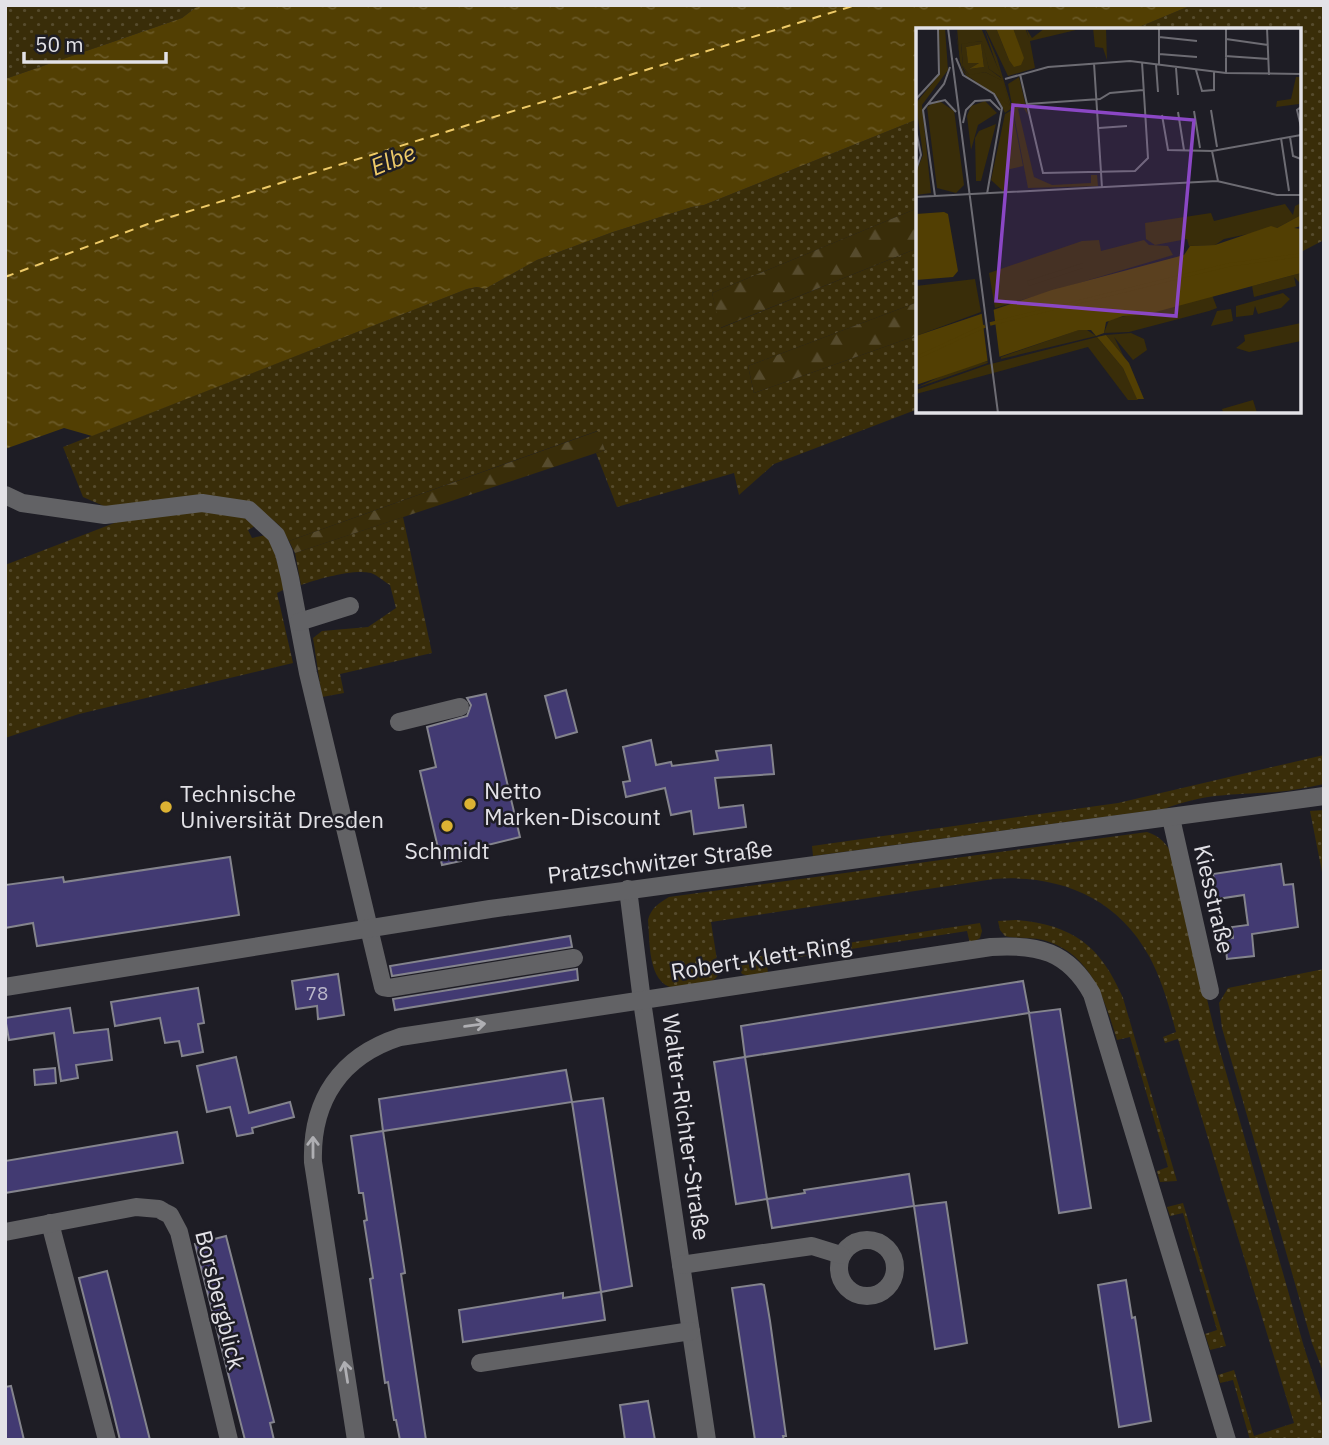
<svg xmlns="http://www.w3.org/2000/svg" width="1329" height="1445" font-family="'IBM Plex Sans',sans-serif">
	<defs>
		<pattern id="grass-dots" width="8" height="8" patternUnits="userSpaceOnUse" patternTransform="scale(1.75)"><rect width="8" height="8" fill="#392d09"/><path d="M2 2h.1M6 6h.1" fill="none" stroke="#564b2d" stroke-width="1.8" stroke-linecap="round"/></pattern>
		<pattern id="forest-firs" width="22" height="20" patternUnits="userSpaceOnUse" patternTransform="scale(1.75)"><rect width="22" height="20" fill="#392d09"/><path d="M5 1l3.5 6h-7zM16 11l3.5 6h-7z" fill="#564b2d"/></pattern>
		<pattern id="water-ripples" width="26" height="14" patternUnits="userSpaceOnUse" patternTransform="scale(1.75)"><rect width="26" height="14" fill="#523f03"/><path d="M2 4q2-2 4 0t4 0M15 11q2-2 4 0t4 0" fill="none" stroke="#6b5a28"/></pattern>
	</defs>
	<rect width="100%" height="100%" fill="#1e1d25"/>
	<!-- grass -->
	<g fill="url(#grass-dots)">
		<polygon points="5,5 199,5 182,18 5,79"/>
		<polygon points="1192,5 1324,5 1324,240 1299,253 1299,30 1132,30"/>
		<polygon points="918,119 918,208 712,293 721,328 918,248 918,302 748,366 754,393 918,335 918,409 774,464 739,495 734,473 617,507 596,453 605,450 597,431 289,541 279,525 259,509 106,507 83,497 63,447 467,289 477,287 485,289 537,260 613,232 692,207 704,205"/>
		<polygon points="202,508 233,512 257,525 248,530 252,538 266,535 273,547 285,589 277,593 293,663 79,714 5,738 5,565 130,517"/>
		<path d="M403 517 432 653 340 674 344 693 322 697 313 638 322 631 368 627 396 608 390 585C385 582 377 575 371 573 352 569 319 579 301 585L295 553Z"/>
		<path d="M1324 755V784C1308 787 1292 791 1276 792 1232 795 1206 793 1164 809L813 856 812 846 1118 803Z"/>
		<polygon points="1324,810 1324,882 1310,811"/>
		<path d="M1147 832C1160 836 1167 844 1173 856L1216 1037 1304 1347 1324 1408V1440H1250L1233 1380 1220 1383 1218 1375 1234 1370 1254 1436 1294 1423 1178 1039 1165 1043 1163 1037 1176 1032C1169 1006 1162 980 1149 956 1117 897 1058 874 994 879L711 922 719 973C715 983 706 983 696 984 690 985 681 988 674 988 647 984 650 939 648 920 651 908 659 903 669 897Z"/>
		<path d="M1016 920C1073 925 1100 945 1123 998L1177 1181 1160 1182 1157 1171 1168 1167 1130 1037 1117 1040C1104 998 1091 953 1043 940 1030 937 1017 939 1005 936L1000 930 998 921Z"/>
		<polygon points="980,923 982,931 980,938 970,944 967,931 767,962 768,975 752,977 742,974 735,960"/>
		<polygon points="1324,969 1324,1374 1312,1343 1222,1028 1219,1003 1228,988"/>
		<polygon points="1183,1203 1226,1346 1210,1350 1205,1334 1217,1330 1183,1213 1170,1216 1167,1207"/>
	</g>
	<!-- forest -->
	<g fill="url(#forest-firs)">
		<polygon points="918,208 918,248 720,328 712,293"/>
		<polygon points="918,302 918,335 754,393 748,366"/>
		<polygon points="598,431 605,450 596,453 295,553 289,541"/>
	</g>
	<!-- water -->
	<polygon fill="url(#water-ripples)" points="199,5 1192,5 1132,30 918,30 918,119 704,205 692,207 613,232 537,260 485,289 477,287 467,289 92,436 64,428 5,449 5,79 182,18"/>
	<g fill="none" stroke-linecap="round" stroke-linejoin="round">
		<!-- ferry -->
		<polyline stroke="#eeca68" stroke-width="2" stroke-dasharray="9 7" stroke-linecap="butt" points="5,277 148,224 856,5"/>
	</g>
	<!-- building -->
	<g fill="#423a72" stroke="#84848d" stroke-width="2">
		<polygon points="566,690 577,732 556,738 545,696"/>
		<polygon points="486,694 520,837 459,852 461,861 442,865 420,771 436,767 427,727 467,716 471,705 467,698"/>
		<polygon points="651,740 656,765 671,762 672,766 718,760 716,751 771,745 774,774 715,778 719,808 743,805 746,827 694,834 691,811 671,815 665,788 626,797 623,782 630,781 623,747"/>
		<polygon points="230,857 239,915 37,946 33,923 5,928 5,885 63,877 64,882"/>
		<polygon points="1281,864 1284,885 1293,884 1298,927 1252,934 1254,956 1227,959 1225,939 1233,938 1232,927 1248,925 1244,895 1217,899 1213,874"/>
		<polygon points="570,936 572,947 392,976 390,966"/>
		<polygon points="577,969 578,980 395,1010 393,999"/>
		<polygon points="338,974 344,1015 318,1019 317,1006 296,1009 292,981"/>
		<polygon points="1023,981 1029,1013 1060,1009 1091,1208 1059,1213 1029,1013 745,1057 741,1026"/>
		<polygon points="198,988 204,1023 198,1024 203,1052 182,1056 179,1041 165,1043 160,1018 115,1026 111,1002"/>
		<polygon points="70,1008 74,1033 108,1029 112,1060 76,1065 78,1078 61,1081 54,1033 9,1040 5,1018"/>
		<polygon points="236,1057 249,1113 290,1102 294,1117 252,1128 253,1133 237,1136 230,1107 207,1112 197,1066"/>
		<polygon points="745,1057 767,1199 805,1193 804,1190 909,1174 914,1206 772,1228 767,1199 736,1204 714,1062"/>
		<polygon points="55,1068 56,1083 35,1085 34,1070"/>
		<polygon points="566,1070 572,1102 383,1131 379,1099"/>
		<polygon points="603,1098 632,1286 601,1292 572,1102"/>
		<polygon points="383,1131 405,1273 401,1274 426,1440 400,1440 396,1420 394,1420 388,1382 385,1383 370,1279 373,1278 364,1221 367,1220 363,1193 359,1193 351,1136"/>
		<polygon points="177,1132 183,1163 5,1193 5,1161"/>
		<polygon points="946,1202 967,1343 935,1349 914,1206"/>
		<polygon points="226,1236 274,1422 270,1423 274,1440 245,1440 195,1244"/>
		<polygon points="107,1271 143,1412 150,1440 120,1440 111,1403 79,1278"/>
		<polygon points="1126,1280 1132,1318 1135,1317 1151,1421 1119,1427 1098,1285"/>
		<polygon points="761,1284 764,1285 770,1321 786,1436 783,1436 784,1440 755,1440 750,1407 732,1288"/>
		<polygon points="601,1292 605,1320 463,1342 459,1310 563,1293 563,1298"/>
		<polygon points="11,1386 19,1419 24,1440 5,1440 5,1387"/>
		<polygon points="648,1401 655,1440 625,1440 620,1405"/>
	</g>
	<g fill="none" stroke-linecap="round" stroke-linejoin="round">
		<!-- minor -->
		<g stroke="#626265" stroke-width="18">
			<polyline points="5,495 22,503 105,515 202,503 249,510 276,535 284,553 290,578 308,673 383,987 389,988 574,958"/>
			<polyline points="299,622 350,606"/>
			<polyline points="399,722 460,707"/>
			<polyline points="1171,818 1210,991"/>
			<polyline points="628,889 642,1001 707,1440"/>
			<polyline points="5,987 490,909 1324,796"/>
			<polyline points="50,1223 107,1440"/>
			<polyline points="5,1232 136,1207 159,1209 164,1212 170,1215 179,1232 229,1440"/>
			<circle cx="867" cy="1268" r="28"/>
			<polyline points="681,1265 812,1246 841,1255"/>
			<polyline points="480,1363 691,1331"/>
			<path d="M356 1440 313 1162C311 1100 341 1056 400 1037L991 947C1038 944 1068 951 1092 994L1227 1440"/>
		</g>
	</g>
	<!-- one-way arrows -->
	<defs><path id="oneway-shaft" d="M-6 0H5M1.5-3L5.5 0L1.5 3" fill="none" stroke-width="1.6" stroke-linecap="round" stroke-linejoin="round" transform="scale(1.75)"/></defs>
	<g stroke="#afafb3">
		<use href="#oneway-shaft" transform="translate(475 1025) rotate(-8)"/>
		<use href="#oneway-shaft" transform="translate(313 1147) rotate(-90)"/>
		<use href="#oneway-shaft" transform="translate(346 1372) rotate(-99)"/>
	</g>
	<!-- markers -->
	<g fill="#dcb233" stroke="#1e1d25" stroke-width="2.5">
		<circle cx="470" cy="804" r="7"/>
		<circle cx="166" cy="807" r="7"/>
		<circle cx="447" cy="826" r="7"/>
	</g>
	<g text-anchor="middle" stroke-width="5" stroke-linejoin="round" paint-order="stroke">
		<!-- number labels -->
		<g font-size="19" fill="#bbb8ca">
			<text x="317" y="1000">78</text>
		</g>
		<!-- poi labels -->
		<g font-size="23" fill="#e3e2e7" stroke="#1e1d25" text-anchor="start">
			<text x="484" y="799">Netto<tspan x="484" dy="26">Marken-Discount</tspan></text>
			<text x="180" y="802">Technische<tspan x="180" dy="26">Universität Dresden</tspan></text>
			<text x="447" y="859" text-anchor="middle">Schmidt</text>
		</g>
		<!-- street labels -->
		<g font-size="23" fill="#e3e2e7" stroke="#1e1d25">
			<text transform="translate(660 862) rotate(-7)" y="8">Pratzschwitzer Straße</text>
			<text transform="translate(1214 899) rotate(77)" y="8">Kiesstraße</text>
			<text transform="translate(761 958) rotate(-9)" y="8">Robert-Klett-Ring</text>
			<text transform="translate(686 1127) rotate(82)" y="8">Walter-Richter-Straße</text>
			<text transform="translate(220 1300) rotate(76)" y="8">Borsbergblick</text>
		</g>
		<!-- water labels -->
		<g font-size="24" font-style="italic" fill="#eeca68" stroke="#1e1d25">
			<text transform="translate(393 160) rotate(-22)" y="8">Elbe</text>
		</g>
	</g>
	<!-- overview -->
	<g transform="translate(916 28)">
		<rect width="385" height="385" fill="#1e1d25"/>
		<path d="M23 0H29L32 42 6 77 15 165 0 167V144L7 127 0 75 24 46ZM39 0 47 42 55 51 85 68 94 78 86 53 69 44 54 48 47 38 45 15 67 13 73 41 85 50 68 0 81 30 96 80 89 85 81 68 52 50 46 42ZM65 16 68 39 53 41 63 35 52 34 50 19ZM103 49 112 87 107 79 102 81 118 149 136 157 175 155V147H181L182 158 112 160 92 56ZM22 72 38 83 39 89 48 157 40 165 21 160 11 79ZM96 82 107 138 90 142 92 163H87L75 152 89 86ZM385 175V187L361 200 308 211 299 217 273 218 271 211 239 217 230 211 229 195 295 185 298 193 369 176 377 187 379 178ZM183 212 185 223 228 212 233 217 252 218 257 227 79 280 73 245 166 213ZM385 245V256L378 249 380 258 338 269 336 258ZM59 251 65 284 0 308V258ZM367 265 374 271 365 280 342 286 339 278 337 287 320 289V278ZM296 267 301 280 293 283 213 304 188 305 193 292ZM315 281 317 293 295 298 301 283ZM168 300 180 308 85 331V329ZM215 305 228 311 231 322 217 332 198 309 208 329 190 307ZM181 309 207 340 222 372H212L172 319 0 366V362L71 337ZM72 333V335L0 360 40 341ZM337 372 341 385 307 384 306 381Z" fill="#392d09" fill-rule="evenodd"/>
		<path d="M41 0 66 2 86 50 73 41 66 13 45 16 47 38 53 47 69 44 87 53 94 78 52 48 44 34ZM69 0H80L93 32 107 30 97 0H109L113 10 110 0 116 10 129 0 160 2 114 13 119 40 92 48ZM69 73 81 85 62 97 55 122 51 88 55 78ZM80 96 65 153H60L59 110 63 103ZM167 235V240L113 258 111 253ZM385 295V313L333 324 320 320 329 313 328 307Z" fill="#392d09"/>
		<path d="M177 0H190L191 32 187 20 179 19ZM380 49H385L383 76 360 79 361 73 375 71Z" fill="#392d09"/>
		<path d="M80 0H97L108 30 105 37 98 39 93 32ZM65 16 68 39 53 41 63 35H52L50 19ZM28 184 32 186 42 243 37 249 0 252V186ZM385 187V198L378 200 385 201V245L232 286 207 288 190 294 188 305 180 308 175 302H163L0 357V308L136 262 268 227 274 218 299 217 355 198 361 200ZM190 307 213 335 228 371H221L207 340 181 309Z" fill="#523f03"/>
		<path d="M77 277 84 333 72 336 65 280Z" fill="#1e1d25"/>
		<path fill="none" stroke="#523f03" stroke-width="3.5" d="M74 296 312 237 385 227M0 330 69 298"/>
		<path fill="none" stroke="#6d6c73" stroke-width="2" d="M32 0 82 385M351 0 353 47M243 9 281 13M310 11 352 17M243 26 281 29M309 28 353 31M40 30 47 47 78 66 86 80 71 166M178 35 186 160M240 36 242 64M243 37V0M260 40 262 67M280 42 286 63 298 62V44M310 45V0M104 46 127 145 219 143 232 130 226 34M89 51 132 39 214 33 310 45 385 46M0 71 23 46 22 0M12 76 29 72 40 84M111 76 184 71 194 65 227 62M385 79 381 82 385 99M295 82 301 119M278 83 284 120M262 84 268 122M246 87 252 122 296 123 302 153M47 95 50 82 59 73 74 72 84 82M183 100 211 98M0 102 5 127 0 142M374 109 377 128 385 131M365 110 373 163M296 123 385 107M19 168 7 82 28 56 34 39M0 169 301 153 361 167H385"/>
		<path fill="#8b47c5" fill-opacity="0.15" stroke="#8b47c5" stroke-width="3.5" d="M97 77 278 92 260 288 80 273Z"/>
		<rect width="385" height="385" fill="none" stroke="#e3e2e7" stroke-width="3.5"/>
	</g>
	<!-- border -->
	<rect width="1329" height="1445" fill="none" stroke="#e3e2e7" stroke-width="14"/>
	<!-- scale -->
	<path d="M24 52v10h142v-10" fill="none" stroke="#e3e2e7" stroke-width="3.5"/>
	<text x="35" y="52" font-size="21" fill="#e3e2e7" stroke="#1e1d25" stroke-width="5" paint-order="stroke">50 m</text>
</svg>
